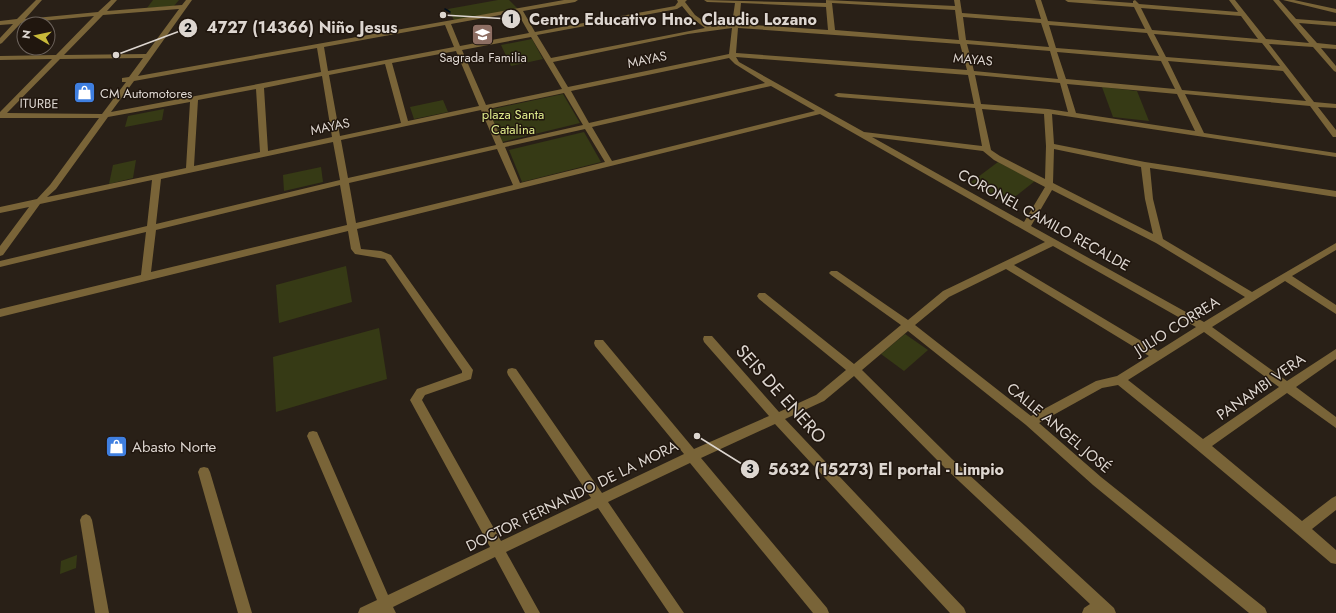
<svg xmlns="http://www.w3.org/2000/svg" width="1336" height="613" font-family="Jost,sans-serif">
	<rect width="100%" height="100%" fill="#292017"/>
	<!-- green -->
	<g fill="#363a15">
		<polygon points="153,0 179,0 174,6 147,8"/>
		<polygon points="498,0 509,0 518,9 454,20 448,9"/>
		<polygon points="532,39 543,59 511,66 501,45"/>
		<polygon points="1102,87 1137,91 1149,121 1113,117"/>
		<polygon points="563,94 580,123 502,142 488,110"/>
		<polygon points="443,100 448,112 414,119 410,107"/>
		<polygon points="164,109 162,120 125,127 128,116"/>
		<polygon points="584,132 601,162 522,182 509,150"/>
		<polygon points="136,160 133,178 109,184 113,165"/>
		<polygon points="998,162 1035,181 1007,203 970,183"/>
		<polygon points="321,167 323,182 284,191 283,175"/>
		<polygon points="346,266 352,302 279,323 276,285"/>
		<polygon points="379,328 387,379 276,412 273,357"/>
		<polygon points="905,334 928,350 904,371 881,354"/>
		<polygon points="77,555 76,568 60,574 61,561"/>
	</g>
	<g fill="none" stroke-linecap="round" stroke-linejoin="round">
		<!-- stream -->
		<polyline stroke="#010e1b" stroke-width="1.5" points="445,9 450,12"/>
		<!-- minor -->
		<g fill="#796438" fill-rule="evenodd">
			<path d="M36 0H42L25 19 98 12 111 0H117L107 11 182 5 186 0H192L138 76 564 0H578L575 2 523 11 535 32 675 6 678 2 677 0H687L685 2 695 15 712 27 732 24 735 3 707 2 704 0 826 3V0L955 6 954 0H960L962 13 1041 19 1035 0H1041L1048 21 1145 29 1134 7 1068 2 1065 0H1091L1133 3V1L1135 0 1139 4 1238 12 1229 0H1235L1266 39 1309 43 1273 0H1279L1296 19 1336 22V26L1299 23 1317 43 1336 45V49L1321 48 1336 66V72L1334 71 1313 47 1269 44 1314 102 1336 104V108L1318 107 1336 130V137H1333L1310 106 1185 94 1204 133 1336 153V157L1052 114 1054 144 1145 162 1336 191V197L1150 168 1153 199 1163 239 1252 292 1336 243V250L1292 276 1336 305V314L1285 281 1212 327 1287 381 1336 349V359L1296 387 1336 417V428L1287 393 1212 446 1302 521 1332 498 1336 496V510L1312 529 1336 550V564L1331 563C1261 503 1190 443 1118 385L1102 388 1039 423 1101 477 1265 608 1267 613H1249L1093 485 1026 425 908 331 862 370 952 459 1114 608 1116 613H1082L1084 608 1090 604 944 467 854 376 824 401 785 419 964 608 966 613H950L775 424 701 458 827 608 829 613H813L690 463 608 502 684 613H669L598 508 506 552 540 613H525L495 557 393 607 396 613H358L360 608 377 600 307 436 309 432 313 431 317 432 388 595 490 547 410 400 417 389 462 373V371L385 259 355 254 351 249 348 231 0 317V309L141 275 146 232 0 267V261L147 226 152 180 40 204 3 255 0 256V246L29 207 0 213V207L37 199 50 185 99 118H0V112L52 59 0 60V56L56 55 94 16 21 23 2 43 0 44V38L13 24 0 25V21L17 19ZM741 3 826 7 828 30 739 24ZM832 3 955 10 959 40 835 30ZM682 6 691 17 705 28 551 58 537 35 677 9ZM1141 8 1241 16 1258 39 1152 30ZM179 9 146 54 64 55 103 15ZM517 12 529 33 460 46 451 24ZM963 17 1041 23 1049 47 966 40ZM445 25 454 47 328 71 324 47ZM1049 25 1147 33 1159 56 1056 48ZM732 28 729 54 568 87 553 62 688 34ZM738 28 960 44 967 70 736 53ZM1154 34 1262 43 1280 66 1166 57ZM531 37 562 89 486 105 462 50ZM967 44 1050 51 1058 79 974 71ZM317 48 321 72 111 112 134 81ZM456 51 479 106 408 121 392 63ZM1057 52 1161 61 1175 89 1066 79ZM736 57 968 75 974 104 838 93 834 95 838 97 975 108 982 146 864 132 739 62ZM143 58 129 77 122 78V82H126L102 114 7 113 60 59ZM729 58 735 64 765 83 589 123 571 91ZM1168 61 1283 71 1306 101 1182 90ZM385 64 401 123 340 136 329 75ZM975 75 1060 83 1068 112 1048 109 981 104ZM322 76 332 137 268 151 264 88ZM1067 84 1177 94 1195 131 1076 113ZM771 86 815 111 612 161 592 127ZM256 89 260 152 194 166 198 100ZM564 93 583 125 503 143 488 109ZM190 102 186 168 47 197 56 189 108 117ZM982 109 1044 114 1046 146 1045 179 1000 156 991 150ZM481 110 496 145 348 178 341 140ZM820 114 1045 242 943 291 908 320 837 271H831L829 273 831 275 901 325 854 364 765 293H759L757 296 759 299 846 370 816 395 779 412 712 336H704L703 339 704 342 769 416 694 449 603 340H595L594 343 595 346 684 454 602 493 516 369 512 368 508 369 507 372 508 375 591 498 501 541 422 400 425 395 471 379 473 370 391 255 381 251 361 249 357 229ZM585 129 605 162 520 183 505 147ZM872 137 983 151 994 160 1045 187 1024 222ZM333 142 340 180 156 224 161 179ZM497 149 513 185 356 223 349 183ZM1054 149 1141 167 1145 199 1153 234 1053 183ZM340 185 347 225 151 272 156 230ZM1052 190 1156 243 1245 297 1204 322 1031 226ZM1053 246 1196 327 1158 351 1014 265ZM1006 269 1149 356 1117 376 1096 381 1031 416 915 325 949 297ZM1204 332 1279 387 1203 439 1128 380Z"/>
			<polygon points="1283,0 1294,0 1336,9 1336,13"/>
			<polygon points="204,467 208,468 210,472 252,613 238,613 198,472 200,468"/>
			<polygon points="86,514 90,516 92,520 109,613 95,613 80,520 82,516"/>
		</g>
	</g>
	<!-- icons -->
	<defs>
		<symbol id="school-square" viewBox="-11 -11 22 22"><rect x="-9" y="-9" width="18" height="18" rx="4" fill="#8d6e63" stroke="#20160e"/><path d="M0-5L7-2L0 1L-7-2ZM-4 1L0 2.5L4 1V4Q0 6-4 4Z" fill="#fff"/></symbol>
		<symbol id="shop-square" viewBox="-11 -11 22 22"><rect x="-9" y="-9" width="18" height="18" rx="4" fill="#3f7fe0" stroke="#20160e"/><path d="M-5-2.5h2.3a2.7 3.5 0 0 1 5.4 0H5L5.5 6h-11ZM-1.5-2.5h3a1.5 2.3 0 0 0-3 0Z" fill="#fff"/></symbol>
	</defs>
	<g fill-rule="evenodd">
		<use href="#school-square" x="470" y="22" width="25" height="25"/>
		<use href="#shop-square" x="72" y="80" width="25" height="25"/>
		<use href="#shop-square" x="104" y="434" width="25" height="25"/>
	</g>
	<g text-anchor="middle" stroke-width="3" stroke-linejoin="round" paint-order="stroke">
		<!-- far-poi labels -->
		<g font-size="13" fill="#ddd6d0" stroke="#20160e">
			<text x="483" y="62">Sagrada Familia</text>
			<text x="100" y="98" text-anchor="start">CM Automotores</text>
		</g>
		<!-- far-street labels -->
		<g font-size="13" fill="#ddd6d0" stroke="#20160e">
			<text transform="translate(647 59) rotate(-12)" y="5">MAYAS</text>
			<text transform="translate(973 59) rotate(5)" y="5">MAYAS</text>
			<text transform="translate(39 103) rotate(1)" y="5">ITURBE</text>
			<text transform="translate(330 126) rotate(-12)" y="5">MAYAS</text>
		</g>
		<!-- far-park labels -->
		<g font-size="13" fill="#dfeb8c" stroke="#20160e">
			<text x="513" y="119">plaza Santa<tspan x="513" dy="15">Catalina</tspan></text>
		</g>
		<!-- street labels -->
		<g font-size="15" fill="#ddd6d0" stroke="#20160e">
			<text transform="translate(1044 220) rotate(29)" y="5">CORONEL CAMILO RECALDE</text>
			<text transform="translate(1177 326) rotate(-32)" y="5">JULIO CORREA</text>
			<text transform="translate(1261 387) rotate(-35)" y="5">PANAMBI VERA</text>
			<text transform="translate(1059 428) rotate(40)" y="5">CALLE ANGEL JOSÉ</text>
			<text transform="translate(572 496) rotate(-26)" y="5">DOCTOR FERNANDO DE LA MORA</text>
		</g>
		<!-- poi labels -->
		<g font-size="15" fill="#ddd6d0" stroke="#20160e" text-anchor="start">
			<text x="132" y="452">Abasto Norte</text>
		</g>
		<!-- near-street labels -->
		<g font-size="18" fill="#ddd6d0" stroke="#20160e">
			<text transform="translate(781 394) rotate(48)" y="6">SEIS DE ENERO</text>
		</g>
	</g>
	<!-- callouts -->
	<path fill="none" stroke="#ddd6d0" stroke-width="1.5" d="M443 15L511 19M116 55L188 28M697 436L750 469"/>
	<g fill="#ddd6d0" stroke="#20160e" stroke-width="1.5">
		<circle cx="443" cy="15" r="4"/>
		<circle cx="116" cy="55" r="4"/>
		<circle cx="697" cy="436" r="4"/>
		<circle cx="511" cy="19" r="10"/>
		<circle cx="188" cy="28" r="10"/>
		<circle cx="750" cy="469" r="10"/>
	</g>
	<g font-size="12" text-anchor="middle" font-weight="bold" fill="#111">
		<text x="511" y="23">1</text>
		<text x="188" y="32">2</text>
		<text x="750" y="473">3</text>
	</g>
	<g font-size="16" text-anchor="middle" font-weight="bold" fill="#ddd6d0" stroke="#20160e" stroke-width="3" stroke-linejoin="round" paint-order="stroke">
		<text x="673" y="25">Centro Educativo Hno. Claudio Lozano</text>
		<text x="302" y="33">4727 (14366) Niño Jesus</text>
		<text x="886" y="475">5632 (15273) El portal - Limpio</text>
	</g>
	<!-- north arrow -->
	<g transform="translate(36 36) rotate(279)"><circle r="19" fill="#20160e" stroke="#6c635c"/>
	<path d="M0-3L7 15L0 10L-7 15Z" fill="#c9ba3a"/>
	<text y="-6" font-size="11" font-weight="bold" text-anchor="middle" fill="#ddd6d0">N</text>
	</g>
</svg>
